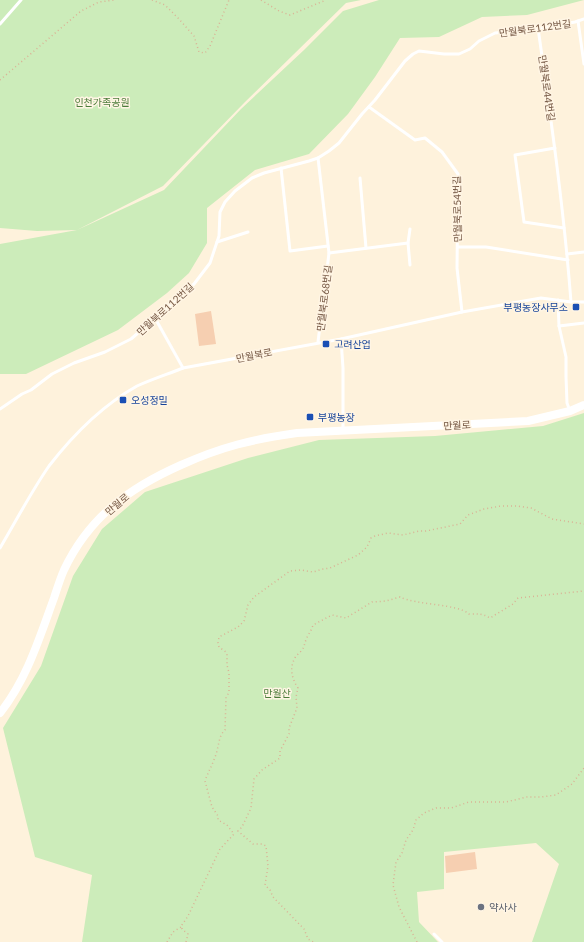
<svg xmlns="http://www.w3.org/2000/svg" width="584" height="942" font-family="Lato,'Noto Sans KR',sans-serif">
	<rect width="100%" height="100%" fill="#fef2dc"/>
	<!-- green -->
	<g fill="#ccecba">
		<polygon points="0,0 361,0 346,3 245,102 163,186 77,230 164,190 241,109 304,50 343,11 379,0 584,0 527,15 482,17 439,37 400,38 375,77 348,114 309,154 255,170 207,208 207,243 189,273 167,293 118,330 26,374 0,374 0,244 77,230 37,231 0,228"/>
		<polygon points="584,413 584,942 532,942 559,864 536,843 444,852 444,889 417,892 419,922 438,942 82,942 92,875 35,857 3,728 41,666 73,576 102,529 145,492 248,458 319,440 435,436 543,426"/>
	</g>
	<!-- building -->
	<g fill="#f6cfb1">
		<polygon points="211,311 216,344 199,346 195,314"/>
		<polygon points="475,852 477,869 446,873 445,856"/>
	</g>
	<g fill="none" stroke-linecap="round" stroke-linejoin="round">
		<!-- path -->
		<g stroke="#dab295" stroke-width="1.5" stroke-dasharray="1 3" stroke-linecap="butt">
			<polyline points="152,0 165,5 179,19 194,36 199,52 205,53 210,46 229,0"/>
			<polyline points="261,0 279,11 290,15 326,0"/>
			<polyline points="0,80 81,11 99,2 115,0"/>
			<polyline points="167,942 173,932 181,927"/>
			<path d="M186 942 188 934 182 929V925L188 916 220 849 234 834 227 825 218 820V816L212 807 205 781C208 772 212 766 215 757 219 748 218 736 225 730L226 698 229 692V673L227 665V655L226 652 219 647 218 643 219 637 238 627 244 621 248 605 254 597 290 571 301 570 313 572 323 569 330 568 358 555 367 547 371 538 375 536 388 533 403 535 419 531H426L460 524 468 515 484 509 501 506H517L531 508 552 519 584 524"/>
			<path d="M313 942 308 939 304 929 273 897 270 890 265 885 268 866 266 846 262 844H253L238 831 242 827 251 808 254 779 262 770 280 758V751L289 734V728L297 708 296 697 298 688C292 679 289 668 295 658 296 655 299 654 301 651 305 647 304 644 306 640 308 634 311 632 313 625L332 615 346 618 372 602 386 601 400 597C416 605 459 604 469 614 477 614 482 613 490 618L513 604 518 598 584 591"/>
			<polyline points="417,942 399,907 393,885 396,862 402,853 406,840 413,830 416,820 424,813 436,808 451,808 469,802 506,802 527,797 541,797 556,795 572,784 584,768"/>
		</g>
		<!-- lane -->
		<g stroke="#fff" stroke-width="3">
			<polyline points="578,21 584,64"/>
			<polyline points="0,24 21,0"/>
			<path d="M538 28C551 119 564 210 571 302"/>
			<polyline points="369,107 415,140 425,138 442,152 458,174 457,268 462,312"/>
			<polyline points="555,148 515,155 524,222 564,228"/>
			<polyline points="318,158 329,253 318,342"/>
			<polyline points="281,168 290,251 328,246"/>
			<polyline points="360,178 366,248"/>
			<polyline points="217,242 248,232"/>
			<polyline points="458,247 486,247 568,260"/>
			<polyline points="329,253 408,243"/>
			<polyline points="567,254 584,252"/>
			<polyline points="410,265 408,243 410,229"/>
			<polyline points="558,300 559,326 566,357 566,377 567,403 570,411"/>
			<polyline points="155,318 183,368"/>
			<polyline points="559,326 584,323"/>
			<polyline points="341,339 343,368 343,429"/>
			<polyline points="0,409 22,394 31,390 52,374 74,363 105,352 131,339 153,320 194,284 210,263 219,236 220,212 225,202 235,191 252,178 264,173 309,161 318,158 329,151 339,143 362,114 375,100 405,61 413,54 419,51 444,54 459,54 470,49 479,41 495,33 535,29 575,22 584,19"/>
			<path d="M0 548C16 521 31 492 49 466 73 435 103 405 137 386 152 379 168 374 183 368L341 339 462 312 541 298 571 302H584"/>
			<polyline points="434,934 442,942"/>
		</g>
		<!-- secondary -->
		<path stroke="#fff" stroke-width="8" d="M0 713C27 679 39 639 54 598 57 589 60 579 64 570 89 517 129 488 181 465 221 447 253 439 297 433L528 421 570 411 584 405"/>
	</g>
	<!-- markers -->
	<g fill="#1a4fb4" stroke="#fff5e4" stroke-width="1.5">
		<rect x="572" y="303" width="8" height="8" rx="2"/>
		<rect x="322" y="340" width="8" height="8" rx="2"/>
		<rect x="119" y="396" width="8" height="8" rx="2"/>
		<rect x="306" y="413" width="8" height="8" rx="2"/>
	</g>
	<circle fill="#6b7280" stroke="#fff5e4" stroke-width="1.5" cx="481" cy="907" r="4"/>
	<g text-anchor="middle" stroke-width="3" stroke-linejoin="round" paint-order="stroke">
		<!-- street labels -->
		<g font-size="10" fill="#755743" stroke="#fff5e4">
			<text transform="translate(535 28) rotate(-8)" y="4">만월북로112번길</text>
			<text transform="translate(547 88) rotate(82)" y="4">만월북로44번길</text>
			<text transform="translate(457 209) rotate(-91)" y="4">만월북로54번길</text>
			<text transform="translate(324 298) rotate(-83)" y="4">만월북로68번길</text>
			<text transform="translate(165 309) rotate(-42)" y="4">만월북로112번길</text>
			<text transform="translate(254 355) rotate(-11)" y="4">만월북로</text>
			<text transform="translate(457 425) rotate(-3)" y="4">만월로</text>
			<text transform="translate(117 504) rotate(-40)" y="4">만월로</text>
		</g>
		<!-- park labels -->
		<g font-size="10" fill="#4c7c3a" stroke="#fff5e4">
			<text x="102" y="106">인천가족공원</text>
			<text x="277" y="697">만월산</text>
		</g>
		<!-- transit labels -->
		<g font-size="10" fill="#164399" stroke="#fff5e4" text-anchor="start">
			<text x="568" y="311" text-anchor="end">부평농장사무소</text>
			<text x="334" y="348">고려산업</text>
			<text x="131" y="404">오성정밀</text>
			<text x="318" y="421">부평농장</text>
		</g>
		<!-- worship labels -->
		<g font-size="10" fill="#5b616d" stroke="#fff5e4" text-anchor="start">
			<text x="489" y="911">약사사</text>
		</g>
	</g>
</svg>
